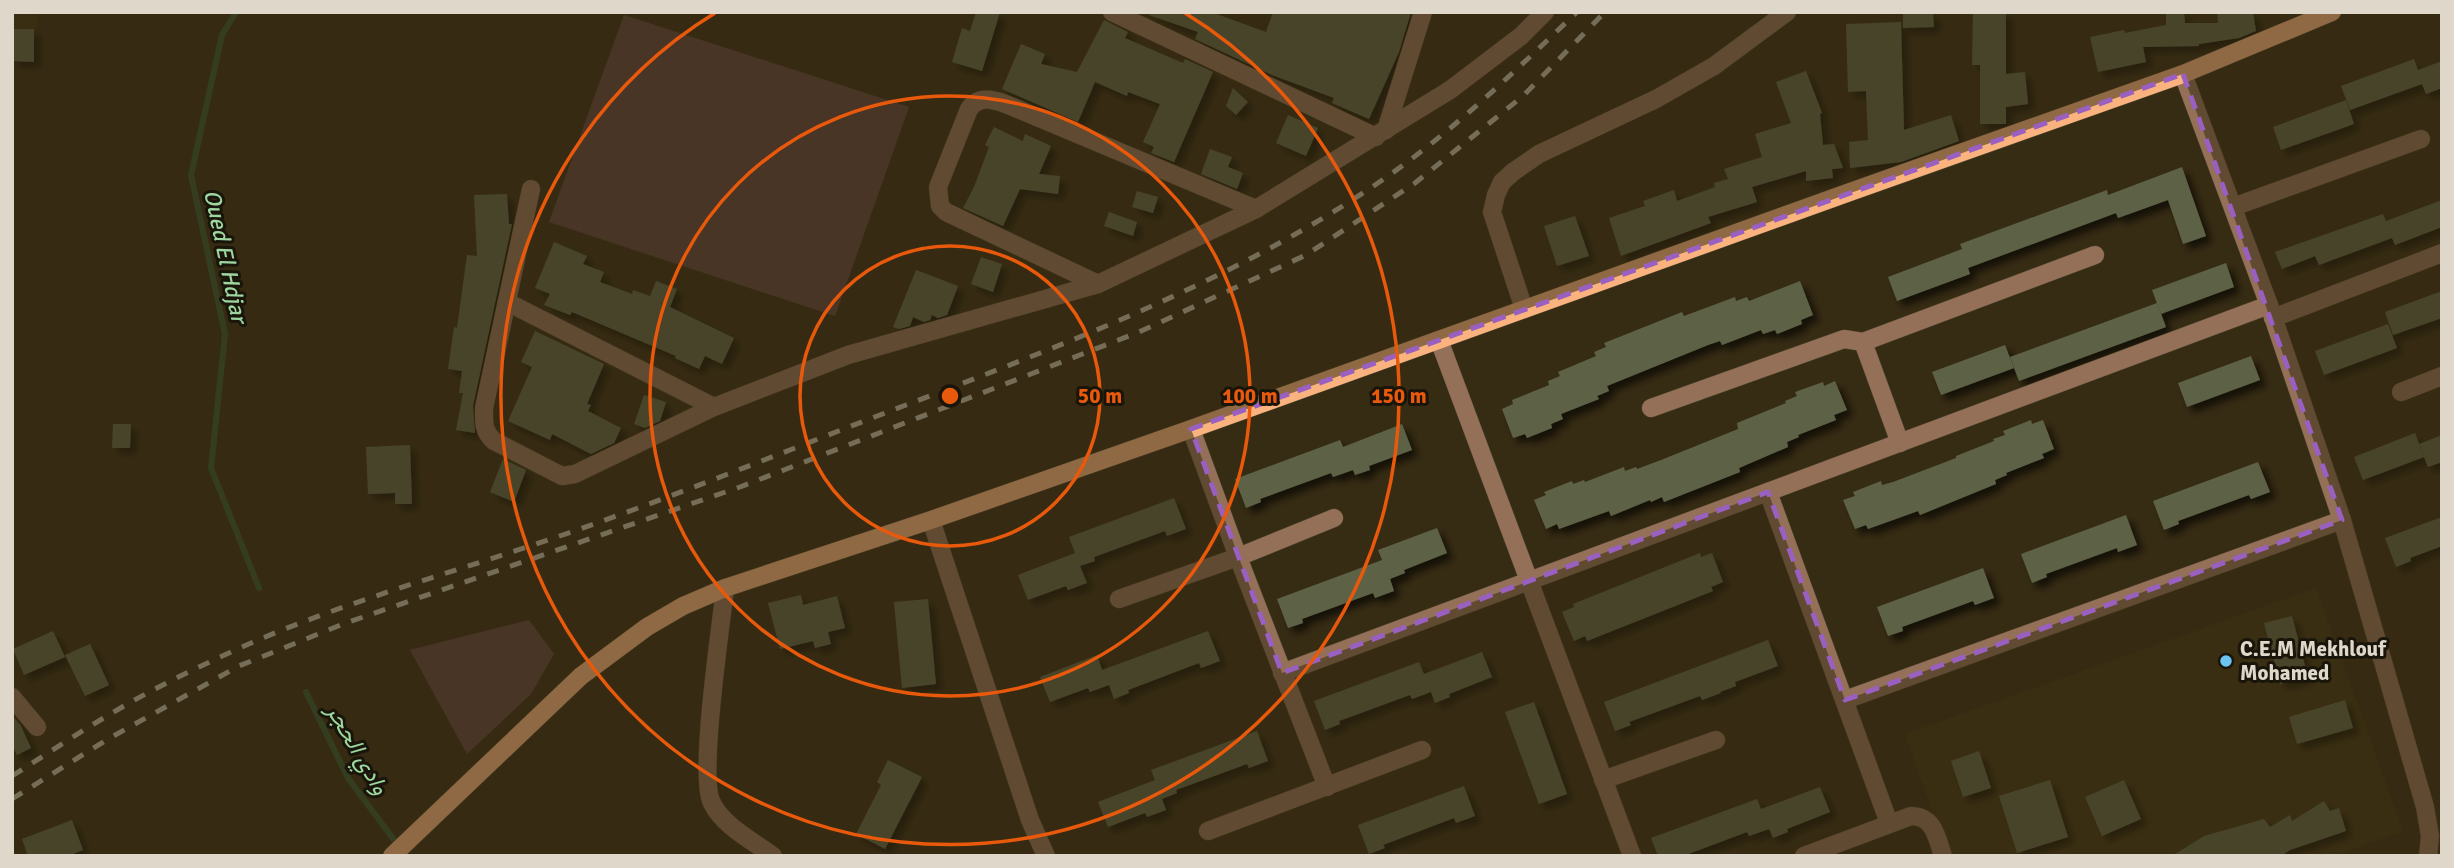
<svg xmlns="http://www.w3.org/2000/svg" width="2454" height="868" font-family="Signika,Vazirmatn,sans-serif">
	<defs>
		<filter id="shadow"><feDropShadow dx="6" dy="6" stdDeviation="3.5" flood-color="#0009"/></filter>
	</defs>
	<rect width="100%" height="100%" fill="#362b13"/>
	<!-- built -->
	<g fill="#3f3212">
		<polygon points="12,12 38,12 36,33 12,30"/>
		<polygon points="2316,588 2403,831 2334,856 1948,856 1905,734"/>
	</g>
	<!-- garden -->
	<g fill="#61423e">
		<polygon points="624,15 909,107 835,316 549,222"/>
		<polygon points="529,620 554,654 531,694 467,754 410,650"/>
	</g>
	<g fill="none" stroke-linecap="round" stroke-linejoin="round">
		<!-- stream -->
		<g stroke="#315332" stroke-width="6">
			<polyline points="236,12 222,35 191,175 225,334 211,468 259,588"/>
			<polyline points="306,692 348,778 406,856"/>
		</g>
	</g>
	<!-- building -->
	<g fill="#5d6247" filter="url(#shadow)">
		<polygon points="976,12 1000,12 982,71 952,62 962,28 970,31"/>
		<polygon points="1150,12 1211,12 1266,32 1273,12 1411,12 1399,52 1369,119 1332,103 1334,98 1272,75 1195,39 1198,32 1149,15"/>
		<polygon points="1903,12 1933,12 1934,27 1903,28"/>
		<polygon points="1973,12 2006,12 2006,74 2025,72 2028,104 2006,107 2006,124 1980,124 1980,65 1972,65"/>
		<polygon points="2166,12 2184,12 2185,23 2218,23 2217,12 2253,12 2256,31 2239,38 2199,44 2199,46 2143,47 2146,62 2098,72 2090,37 2124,30 2125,33 2166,25"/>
		<polygon points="1104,20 1128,32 1125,38 1183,63 1185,59 1213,72 1174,162 1151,153 1154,147 1143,142 1160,104 1128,92 1127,96 1095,82 1078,122 1002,89 1021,44 1045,54 1041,64 1077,72"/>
		<polygon points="1901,22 1904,130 1951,115 1959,141 1901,162 1850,168 1849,142 1868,140 1866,91 1848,92 1846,24"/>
		<polygon points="12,29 34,29 34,62 12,61"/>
		<polygon points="2414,59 2418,70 2442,61 2442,88 2426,94 2422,84 2350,110 2341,86"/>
		<polygon points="1806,71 1822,113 1820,114 1823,145 1834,144 1843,168 1832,169 1833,178 1806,181 1806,171 1752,187 1757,202 1708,217 1711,223 1621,256 1609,218 1645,206 1643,201 1674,190 1677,201 1715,187 1714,183 1728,179 1724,169 1762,157 1755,134 1791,123 1776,82"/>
		<polygon points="1233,88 1248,102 1236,115 1226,106"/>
		<polygon points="2346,100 2354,124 2281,150 2273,127"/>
		<polygon points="1288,115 1318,128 1306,156 1276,143"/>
		<polygon points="994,127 1023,141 1025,134 1051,146 1039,174 1060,176 1058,194 1020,189 1003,226 963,208 974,187 989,147 985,145"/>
		<polygon points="1210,149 1232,157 1228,167 1243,173 1237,189 1201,174"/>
		<polygon points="2182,167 2206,236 2183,244 2168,200 2118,218 2116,213 1968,268 1970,274 1897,301 1888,277 1962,249 1960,244 2107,190 2108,195"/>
		<polygon points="1137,191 1158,197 1153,213 1132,207"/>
		<polygon points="507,194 509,224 512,224 473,406 475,433 456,430 463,393 459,393 462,371 448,369 454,327 457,328 467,255 477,256 474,195"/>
		<polygon points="2442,200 2442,227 2395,245 2392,238 2319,265 2315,256 2282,269 2275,252 2383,214 2386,221"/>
		<polygon points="1109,212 1137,222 1133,236 1104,226"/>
		<polygon points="1575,216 1589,256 1557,266 1544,226"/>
		<polygon points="554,242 587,256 583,264 604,272 600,282 632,294 633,290 650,296 656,281 677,289 670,307 734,338 722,364 705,356 699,369 675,358 676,356 572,312 570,315 544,305 550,294 535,288"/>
		<polygon points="981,257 1002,264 993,292 971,284"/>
		<polygon points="2226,263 2234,287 2161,314 2152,290"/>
		<polygon points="916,270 958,286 947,315 938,318 932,315 930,320 924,322 913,317 910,326 899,329 893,327"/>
		<polygon points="1800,281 1813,315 1801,320 1802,324 1777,334 1775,330 1763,334 1761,330 1722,345 1720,341 1708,345 1607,386 1609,391 1597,396 1599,399 1561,414 1563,419 1551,424 1552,428 1527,438 1525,434 1513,438 1502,409 1513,404 1512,400 1549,385 1548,381 1560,376 1558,372 1596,356 1594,352 1606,347 1604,343 1682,312 1684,316 1735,297 1736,301 1747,297 1749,301"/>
		<polygon points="2442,291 2442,318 2393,335 2385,312"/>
		<polygon points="2157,303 2166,327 2019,381 2010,357"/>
		<polygon points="2388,324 2397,348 2324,375 2315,351"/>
		<polygon points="535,331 604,364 587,404 591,405 588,411 621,428 614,443 591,454 552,434 550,440 508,421 532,367 521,362"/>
		<polygon points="2005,345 2014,368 1941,395 1932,372"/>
		<polygon points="2251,356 2260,380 2187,407 2178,383"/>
		<polygon points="1835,381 1847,410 1834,415 1836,420 1798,435 1799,437 1787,442 1788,447 1739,468 1740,472 1664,502 1662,497 1651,502 1650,500 1611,516 1609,511 1559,529 1557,524 1546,529 1534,500 1546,495 1544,492 1572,481 1573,484 1584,480 1585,482 1624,467 1625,471 1636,467 1637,469 1661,460 1738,429 1737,423 1786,403 1785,401 1797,396 1795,392 1823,382 1824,386"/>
		<polygon points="644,395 666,402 660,421 645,428 634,424"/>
		<polygon points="2031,420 2032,424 2043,420 2054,449 2042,454 2044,458 2006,473 2007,475 1995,480 1996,484 1920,515 1918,511 1868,529 1866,525 1855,529 1843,500 1855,496 1853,492 1881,481 1882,485 1893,482 1956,458 1956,456 1994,441 1993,439 2005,435 2003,431"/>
		<polygon points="113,424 131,424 130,448 112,448"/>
		<polygon points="1402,424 1412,450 1369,466 1370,470 1355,475 1353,470 1333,477 1331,473 1260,499 1261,502 1246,508 1235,479 1340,440 1343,447"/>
		<polygon points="2415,433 2424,457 2363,480 2354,457"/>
		<polygon points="2442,435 2442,462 2428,467 2419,444"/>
		<polygon points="410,445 412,504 395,504 395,493 368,494 366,447"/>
		<polygon points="503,459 526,470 514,502 490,492"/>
		<polygon points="2258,462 2270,492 2251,499 2249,495 2178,521 2179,524 2164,530 2153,501"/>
		<polygon points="1174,498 1186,529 1167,536 1165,531 1094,557 1095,561 1080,566 1087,583 1068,590 1066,586 1028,600 1018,575 1075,553 1069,537"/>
		<polygon points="2126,515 2137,545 2118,552 2117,548 2046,574 2047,577 2032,583 2021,554"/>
		<polygon points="2442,517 2442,546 2410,558 2411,561 2396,567 2385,538"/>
		<polygon points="1437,528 1447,553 1404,570 1405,573 1390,579 1394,591 1375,598 1373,593 1302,619 1303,623 1288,628 1277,599 1382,560 1378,550"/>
		<polygon points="1700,553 1701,557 1712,553 1723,582 1711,587 1713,591 1587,641 1585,636 1574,641 1562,612 1574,607 1573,604"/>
		<polygon points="1983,568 1994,598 1975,605 1973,601 1902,627 1903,631 1888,636 1877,607"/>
		<polygon points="801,595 803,605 837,596 845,628 828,632 831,644 815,648 813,641 780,649 768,603"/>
		<polygon points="928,599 936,684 902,688 894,602"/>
		<polygon points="2292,616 2308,677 2280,684 2264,623"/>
		<polygon points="53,631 65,657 24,675 13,649"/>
		<polygon points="1208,631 1220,661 1201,668 1199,663 1128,690 1129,693 1114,699 1109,685 1090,692 1088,688 1050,702 1040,677 1097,655 1102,670"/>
		<polygon points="1768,640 1778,666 1735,682 1736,686 1720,692 1721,693 1702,700 1700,696 1629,722 1631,725 1615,731 1604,702"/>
		<polygon points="90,644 109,685 85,696 65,655"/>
		<polygon points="1482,652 1492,677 1449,694 1450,697 1435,703 1431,692 1412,699 1410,695 1339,721 1340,724 1325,730 1314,701 1419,662 1424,674"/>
		<polygon points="2345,700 2353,728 2297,744 2289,717"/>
		<polygon points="1534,702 1567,794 1539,804 1505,712"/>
		<polygon points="12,715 21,726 31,748 17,755 12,745"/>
		<polygon points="1257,731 1268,761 1249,768 1247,764 1176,790 1177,793 1162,799 1166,810 1147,817 1145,813 1108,827 1098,802 1155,780 1151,770"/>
		<polygon points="1979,751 1991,788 1963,797 1951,761"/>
		<polygon points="888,760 922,777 885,849 856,834 881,785 877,782"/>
		<polygon points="2050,780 2068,837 2017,853 1999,796"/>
		<polygon points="2124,780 2141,819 2102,836 2085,797"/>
		<polygon points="1464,786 1475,816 1456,823 1454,818 1383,845 1385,848 1369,854 1358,825"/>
		<polygon points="1820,787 1830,812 1787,829 1788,832 1773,838 1769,829 1749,836 1747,832 1683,856 1658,856 1651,838 1757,799 1761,809"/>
		<polygon points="2324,801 2330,811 2339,808 2346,831 2290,850 2281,856 2172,856 2204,836 2264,819 2270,827 2290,815 2292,821"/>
		<polygon points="72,820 83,850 68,856 28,856 22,839"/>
	</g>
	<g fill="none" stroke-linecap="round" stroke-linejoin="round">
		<defs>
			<g id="minor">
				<polyline points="1112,12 1376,137"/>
				<polyline points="1386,130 1423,12"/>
				<path d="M531 189 484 408C484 423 483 431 494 441L562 476 575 474 714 407 848 355 1098 284 1256 209 1450 90 1521 36 1545 12"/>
				<polyline points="2233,207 2421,139"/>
				<path d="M1098 284 946 212 940 206 938 187 969 109C982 91 1003 103 1020 110L1256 209"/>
				<polyline points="507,302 714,407"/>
				<polyline points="2269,305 2342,520 2425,807 2430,836 2428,856"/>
				<polyline points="1524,309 1492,212 1496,195 1502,182 1513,172 1539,154 1656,99 1714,66 1787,12"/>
				<polyline points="2273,318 2442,253"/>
				<polyline points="1439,340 1632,856"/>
				<polyline points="1863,342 1900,443"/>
				<polyline points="2401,392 2442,376"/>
				<polyline points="1651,408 1844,339 1863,342 2095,255"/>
				<polyline points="1191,429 1238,557 1327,787"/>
				<polyline points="1768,492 1889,823"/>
				<polyline points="931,520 1030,820 1046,856"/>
				<path d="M725 588C721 626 698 778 712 803 723 826 753 841 773 856"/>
				<polyline points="1119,599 1238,557 1334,518"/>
				<polyline points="1282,673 2269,305 2183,74"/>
				<polyline points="12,697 37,727"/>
				<polyline points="1845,700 2342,520"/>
				<polyline points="1603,780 1716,740"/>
				<polyline points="1208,831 1422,750"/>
				<path d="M1804 856 1911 816C1934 816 1937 838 1943 856"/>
			</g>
			<polyline id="major" points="392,856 581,676 647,627 683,606 725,588 931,520 1191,429 1850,192 2183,74 2332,12"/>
		</defs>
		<!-- minor casing -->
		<use href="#minor" stroke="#514730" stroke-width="19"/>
		<!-- major casing -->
		<use href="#major" stroke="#514730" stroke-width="19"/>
		<!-- minor -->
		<use href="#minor" stroke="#937057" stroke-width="18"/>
		<!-- major -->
		<use href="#major" stroke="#fab37e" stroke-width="18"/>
		<!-- rail -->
		<g stroke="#c4bdad" stroke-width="5" stroke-dasharray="12 12" stroke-linecap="butt">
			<path d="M12 776C42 757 72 737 102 719 149 690 200 666 251 643 348 601 451 573 551 539 671 498 788 450 906 405 1065 344 1226 284 1369 189 1445 139 1511 75 1577 12"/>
			<polyline points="12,799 108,739 239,666 343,624 740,487 1139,332 1306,255 1415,183 1523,96 1605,12"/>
		</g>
	</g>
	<!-- marked area -->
	<path d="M0 0H2454V868H0ZM2183 74 2342 520 1845 700 1768 492 1282 673 1191 429Z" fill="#362b13" fill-opacity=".55" fill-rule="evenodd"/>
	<path fill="none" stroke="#9960c2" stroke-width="5" stroke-dasharray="14 9" stroke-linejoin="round" d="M2183 74 2342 520 1845 700 1768 492 1282 673 1191 429Z"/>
	<!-- distance rings -->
	<g fill="none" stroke="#e8590c" stroke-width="3.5">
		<circle cx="950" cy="396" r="150"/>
		<circle cx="950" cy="396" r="300"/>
		<path d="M1185 13A449 449 0 1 1 715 13"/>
	</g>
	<!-- markers -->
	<circle fill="#6ac3f1" stroke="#19150a" stroke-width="2.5" cx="2226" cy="661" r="7"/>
	<g text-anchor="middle" stroke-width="6" stroke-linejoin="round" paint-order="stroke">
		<!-- poi labels -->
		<g font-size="21" font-weight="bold" fill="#dfd8ca" stroke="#19150a" text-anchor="start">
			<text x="2240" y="656">C.E.M Mekhlouf<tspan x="2240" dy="24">Mohamed</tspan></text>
		</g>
		<!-- water labels -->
		<g font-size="23" font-style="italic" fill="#9dd69e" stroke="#19150a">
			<text transform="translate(226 256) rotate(78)" y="8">Oued El Hdjar</text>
			<text transform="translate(358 749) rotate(60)" y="8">وادي الحجر</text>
		</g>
	</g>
	<circle cx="950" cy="396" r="10" fill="#e8590c" stroke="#19150a" stroke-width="3.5"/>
	<g font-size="21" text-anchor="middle" font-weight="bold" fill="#e8590c" stroke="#19150a" stroke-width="6" stroke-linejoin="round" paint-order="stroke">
		<text x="1100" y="403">50 m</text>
		<text x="1250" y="403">100 m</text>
		<text x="1399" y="403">150 m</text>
	</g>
	<!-- border -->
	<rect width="2454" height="868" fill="none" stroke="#dfd8ca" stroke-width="28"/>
</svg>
